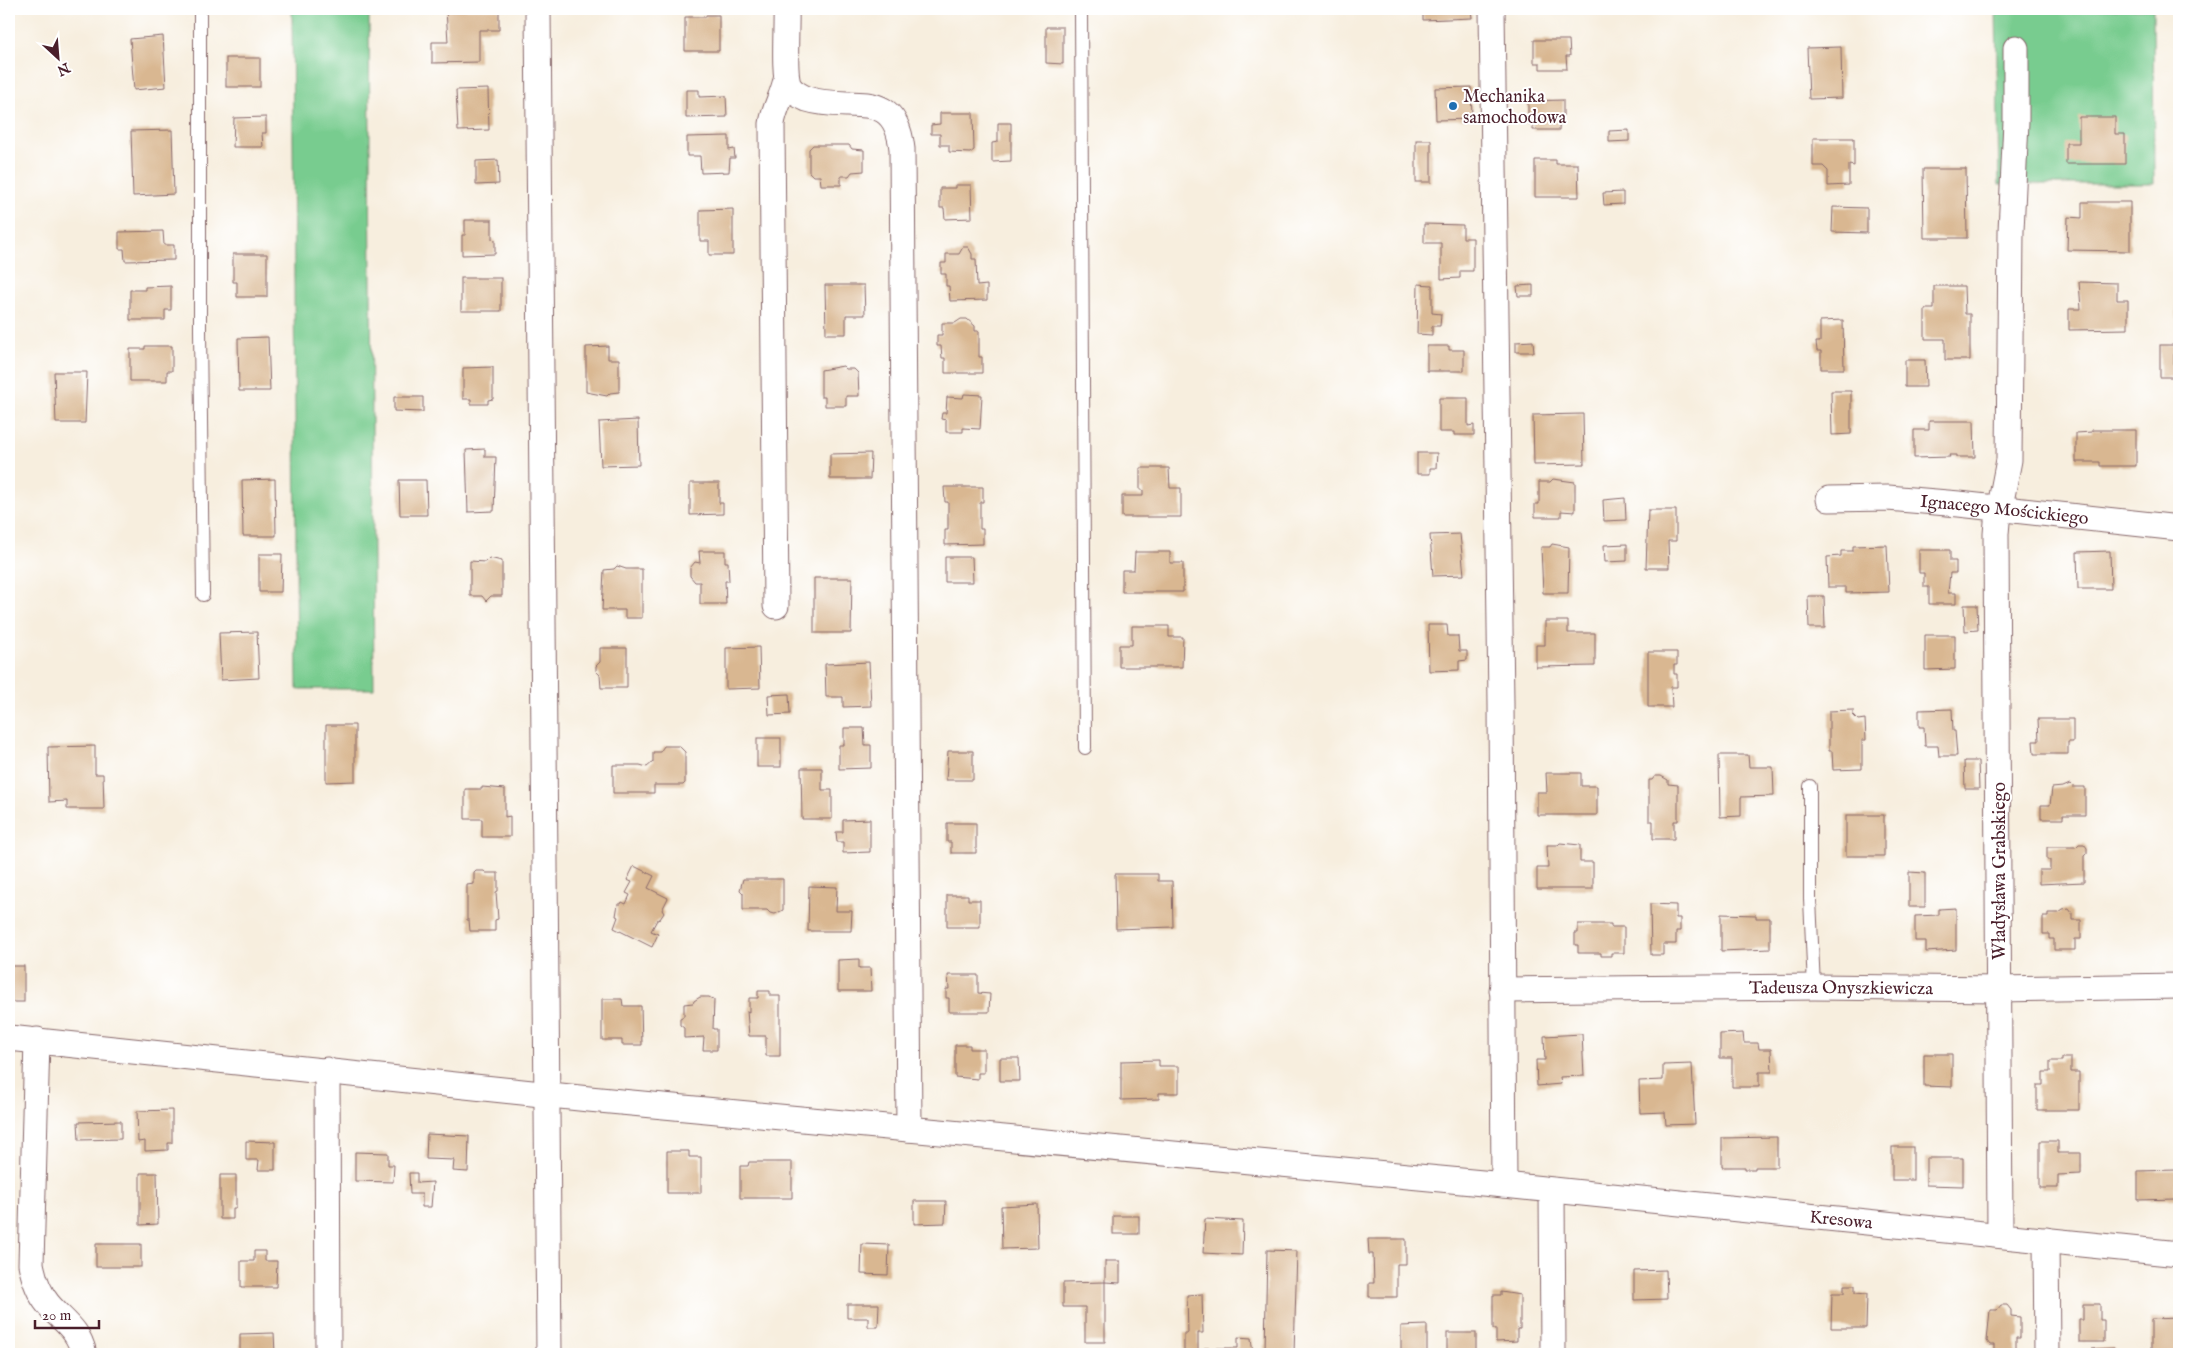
<svg xmlns="http://www.w3.org/2000/svg" width="2188" height="1363" font-family="'IM FELL English',serif">
	<rect width="100%" height="100%" fill="#fff"/>
	<filter id="ink" filterUnits="userSpaceOnUse"><feTurbulence type="fractalNoise" baseFrequency=".02" numOctaves="2"/><feDisplacementMap in="SourceGraphic" scale="10" xChannelSelector="R" yChannelSelector="G"/><feConvolveMatrix kernelMatrix="1 2 1 2 8 2 1 2 1" color-interpolation-filters="sRGB"/></filter>
	<filter id="wash" filterUnits="userSpaceOnUse"><feTurbulence type="fractalNoise" baseFrequency=".0096" numOctaves="4" result="noise"/><feDisplacementMap in="SourceGraphic" scale="20" xChannelSelector="R" yChannelSelector="G"/><feGaussianBlur stdDeviation="1.12" result="paint"/><feColorMatrix in="noise" values="0 0 0 0 0 0 0 0 0 0 0 0 0 0 0 0 0 1.4 0 .05"/><feComposite in="paint" operator="in"/></filter>
	<g filter="url(#wash)">
		<rect width="100%" height="100%" fill="#f7eede"/>
		<!-- green -->
		<g fill="#78cc8f" stroke="#61765d">
			<polygon points="292,9 369,9 374,689 297,689"/>
			<polygon points="1996,9 2153,9 2154,184 1999,184"/>
		</g>
		<g id="blocks">
			<!-- building -->
			<g fill="#d9b791">
				<polygon points="446,9 499,9 499,30 479,30 479,62 432,63 432,42 448,42"/>
				<polygon points="1423,9 1471,9 1472,18 1423,20"/>
				<polygon points="706,15 719,15 719,51 685,51 685,17 706,17"/>
				<polygon points="1046,27 1063,27 1063,64 1046,63"/>
				<polygon points="163,36 166,87 134,90 130,39"/>
				<polygon points="1534,40 1569,40 1570,56 1566,56 1567,69 1540,69 1540,63 1534,63"/>
				<polygon points="1841,47 1842,98 1809,99 1807,48"/>
				<rect x="226" y="58" width="34" height="29"/>
				<polygon points="1471,87 1472,119 1436,120 1435,88"/>
				<polygon points="488,89 489,130 458,131 456,90"/>
				<polygon points="686,90 699,90 699,97 726,96 727,117 686,118"/>
				<polygon points="1563,100 1563,116 1560,116 1559,130 1533,130 1533,124 1528,124 1528,101"/>
				<polygon points="940,113 973,113 974,150 970,153 949,152 949,145 940,145 940,134 931,134 931,125 940,124"/>
				<polygon points="266,117 266,133 262,133 263,147 233,147 234,118"/>
				<polygon points="2079,117 2115,117 2115,134 2125,134 2125,164 2066,164 2066,143 2079,143"/>
				<polygon points="998,123 1011,123 1011,161 992,162 992,143 998,142"/>
				<polygon points="172,130 174,194 133,196 131,131"/>
				<polygon points="1629,130 1629,141 1609,142 1609,131"/>
				<polygon points="729,136 729,150 734,149 735,158 730,158 729,172 701,173 700,156 687,156 687,137"/>
				<polygon points="1813,138 1854,138 1854,166 1849,165 1849,185 1828,186 1828,171 1823,166 1813,166"/>
				<rect x="1416" y="140" width="15" height="42"/>
				<polygon points="813,145 849,145 852,149 864,150 864,171 852,172 849,176 841,176 841,185 821,185 820,176 813,176 809,172 809,149"/>
				<polygon points="498,160 499,184 476,185 476,161"/>
				<polygon points="1535,160 1556,160 1556,164 1578,164 1579,197 1535,197"/>
				<polygon points="1923,169 1966,169 1967,238 1924,238"/>
				<polygon points="955,185 971,185 972,218 945,219 944,208 940,208 940,188 955,188"/>
				<polygon points="1623,192 1623,204 1604,205 1603,193"/>
				<polygon points="2082,202 2130,202 2130,251 2067,250 2068,217 2082,218"/>
				<polygon points="1833,207 1867,208 1867,233 1832,232"/>
				<polygon points="733,209 733,255 709,255 709,241 700,241 700,210"/>
				<polygon points="465,220 492,220 492,239 495,240 495,254 462,255 462,235 465,235"/>
				<polygon points="1424,224 1463,225 1463,238 1473,238 1473,271 1460,271 1460,278 1441,279 1441,243 1424,243"/>
				<polygon points="163,231 164,245 174,245 174,260 125,261 124,249 119,249 119,232"/>
				<polygon points="963,247 968,247 972,254 972,259 976,259 977,286 987,285 987,300 950,301 949,286 946,286 946,274 941,274 941,263 946,263 946,254 959,254"/>
				<polygon points="233,254 267,254 267,297 237,297 237,282 233,282"/>
				<rect x="461" y="278" width="40" height="33"/>
				<polygon points="2079,282 2117,283 2117,300 2128,300 2128,329 2069,330 2069,309 2081,309"/>
				<polygon points="1418,284 1432,285 1432,313 1441,314 1440,326 1432,326 1432,335 1417,334"/>
				<polygon points="825,285 864,285 865,315 846,315 846,334 826,334"/>
				<polygon points="1533,285 1533,296 1518,296 1517,286"/>
				<polygon points="171,286 171,310 165,310 165,320 130,320 130,290 145,290 145,287"/>
				<polygon points="1934,286 1964,286 1965,314 1970,314 1970,360 1945,360 1945,339 1925,339 1925,309 1934,309"/>
				<polygon points="2176,296 2179,296 2179,331 2177,331"/>
				<polygon points="961,319 967,319 975,326 975,331 979,331 979,357 982,357 982,373 945,373 945,358 942,358 941,346 937,346 937,335 942,335 942,323 955,323"/>
				<polygon points="1843,320 1844,369 1821,369 1821,351 1817,351 1816,342 1820,342 1820,321"/>
				<polygon points="268,337 270,391 239,391 238,338"/>
				<polygon points="1533,341 1534,352 1516,352 1516,342"/>
				<rect x="2160" y="345" width="14" height="32"/>
				<polygon points="145,346 172,346 172,371 167,371 167,381 130,381 130,349 145,349"/>
				<polygon points="608,346 608,359 619,359 619,392 610,393 607,396 586,392 586,347"/>
				<polygon points="1427,346 1449,346 1449,350 1464,350 1464,371 1427,371"/>
				<polygon points="1905,360 1925,360 1926,387 1905,387"/>
				<polygon points="843,366 846,369 854,369 858,373 859,396 846,396 846,406 825,406 825,397 821,397 821,370"/>
				<polygon points="493,367 493,399 488,400 488,404 471,404 471,399 463,399 463,368"/>
				<polygon points="54,372 87,372 85,423 56,423"/>
				<polygon points="1831,391 1851,391 1851,434 1832,435"/>
				<polygon points="964,394 982,395 980,429 963,428 963,432 946,432 946,420 941,419 942,413 946,413 947,397 963,398"/>
				<polygon points="394,397 423,397 423,412 394,411"/>
				<polygon points="1439,398 1468,398 1468,426 1474,425 1474,435 1454,435 1454,432 1439,432"/>
				<polygon points="1583,414 1584,464 1534,465 1533,415"/>
				<polygon points="638,420 639,465 601,466 599,422"/>
				<polygon points="1929,421 1974,421 1975,457 1957,457 1957,455 1949,455 1950,457 1914,458 1914,430 1929,430"/>
				<polygon points="2092,430 2136,430 2136,466 2100,466 2100,462 2076,462 2076,433 2092,432"/>
				<polygon points="485,449 485,457 496,457 494,511 468,512 466,450"/>
				<polygon points="871,453 870,479 830,479 830,454"/>
				<polygon points="1417,453 1437,453 1436,468 1430,468 1430,474 1417,474"/>
				<polygon points="1140,468 1169,468 1170,488 1181,488 1181,517 1122,517 1122,496 1143,496 1143,490 1140,490"/>
				<polygon points="275,479 276,536 243,536 242,480"/>
				<polygon points="1553,479 1575,482 1575,512 1561,511 1561,517 1535,517 1535,504 1539,504 1539,482 1550,482"/>
				<polygon points="399,480 426,480 427,515 400,515"/>
				<polygon points="690,483 719,483 719,503 723,503 723,514 690,515"/>
				<polygon points="944,487 983,487 983,502 980,502 980,529 983,529 983,544 945,545 945,530 948,530 948,502 945,502"/>
				<polygon points="1625,498 1626,520 1604,521 1603,500"/>
				<polygon points="1648,510 1676,510 1676,541 1668,541 1669,568 1646,568"/>
				<polygon points="1460,534 1464,575 1433,576 1430,535"/>
				<polygon points="1552,544 1569,547 1568,593 1543,593 1541,547 1550,547"/>
				<polygon points="1627,544 1627,561 1605,562 1604,545"/>
				<polygon points="1887,545 1889,592 1846,593 1846,587 1828,587 1827,557 1841,556 1841,551 1853,551 1853,546"/>
				<polygon points="1919,550 1950,550 1950,561 1956,561 1956,573 1950,573 1948,593 1956,593 1956,604 1929,604 1929,587 1924,587 1924,573 1919,573"/>
				<polygon points="699,551 725,551 725,562 728,562 729,581 725,581 726,604 700,604 700,582 695,582 690,576 690,568 695,562 700,563"/>
				<polygon points="2110,551 2111,589 2078,589 2077,552"/>
				<polygon points="1135,552 1170,552 1170,563 1183,563 1183,592 1122,592 1122,570 1134,570"/>
				<polygon points="259,554 282,554 281,592 259,592"/>
				<polygon points="945,557 972,557 973,582 945,582"/>
				<polygon points="489,558 502,561 502,596 491,596 486,601 482,596 470,596 470,561 485,562"/>
				<polygon points="617,566 626,569 642,569 642,618 625,618 625,610 602,610 604,570 614,569"/>
				<polygon points="814,578 852,578 851,633 814,633"/>
				<polygon points="1808,596 1824,596 1825,628 1809,628"/>
				<polygon points="1964,605 1977,605 1978,630 1965,631"/>
				<polygon points="1545,621 1568,621 1568,633 1595,633 1595,666 1536,667 1536,645 1545,645"/>
				<polygon points="1428,625 1447,625 1448,636 1458,636 1459,651 1467,651 1467,660 1459,661 1459,670 1429,671"/>
				<polygon points="1132,626 1169,626 1169,637 1183,637 1182,667 1119,667 1119,645 1132,645"/>
				<polygon points="257,632 259,678 221,680 219,633"/>
				<polygon points="1925,635 1955,635 1955,669 1925,670"/>
				<polygon points="759,647 760,688 726,689 726,648"/>
				<polygon points="600,648 627,648 627,688 601,688 600,675 596,671 596,666 600,662"/>
				<polygon points="1648,652 1677,652 1677,665 1674,665 1674,674 1677,674 1677,687 1671,687 1672,707 1648,707"/>
				<polygon points="869,662 871,706 843,707 843,697 826,697 825,664"/>
				<polygon points="789,694 790,714 769,715 768,695"/>
				<polygon points="1952,709 1953,731 1955,731 1957,756 1939,756 1938,746 1925,746 1924,727 1919,727 1919,710"/>
				<polygon points="1853,710 1853,715 1858,720 1865,719 1866,740 1862,740 1862,769 1833,770 1832,751 1829,751 1829,711"/>
				<polygon points="2038,719 2073,719 2073,742 2068,742 2068,754 2034,754 2033,741 2039,741"/>
				<polygon points="326,725 355,725 355,781 326,782"/>
				<polygon points="844,728 864,728 865,745 871,745 871,768 839,769 839,745 844,745"/>
				<rect x="757" y="738" width="24" height="29"/>
				<polygon points="95,746 95,774 103,774 104,809 67,809 67,801 49,802 48,747"/>
				<polygon points="664,746 679,746 685,752 685,783 683,785 654,785 654,793 613,793 613,765 640,765 647,767 653,762 653,752 660,752"/>
				<polygon points="948,751 973,751 973,780 946,780"/>
				<polygon points="1719,755 1748,755 1749,767 1773,767 1774,796 1741,797 1741,816 1720,817"/>
				<polygon points="1964,761 1978,761 1979,789 1965,789"/>
				<polygon points="801,768 822,768 822,790 832,790 832,819 802,819"/>
				<polygon points="1546,773 1581,773 1581,786 1597,786 1597,815 1537,815 1537,792 1547,792"/>
				<polygon points="1655,776 1661,776 1668,780 1668,784 1678,785 1678,821 1674,821 1674,839 1653,839 1653,821 1649,821 1649,780 1652,780"/>
				<polygon points="2070,784 2073,787 2085,787 2085,815 2063,815 2063,819 2041,819 2041,805 2050,805 2052,788 2063,787"/>
				<polygon points="482,787 505,789 505,817 510,816 510,837 482,837 482,819 465,819 465,789 482,789"/>
				<rect x="1846" y="815" width="38" height="41"/>
				<polygon points="870,819 870,852 843,853 843,842 837,842 836,832 843,832 843,820"/>
				<polygon points="947,823 976,823 976,853 951,853 951,842 947,842"/>
				<polygon points="1560,843 1580,845 1580,862 1593,862 1593,889 1537,889 1537,868 1548,868 1547,845 1558,845"/>
				<polygon points="2079,844 2084,844 2087,848 2087,853 2084,856 2084,882 2039,884 2039,870 2050,870 2050,860 2047,860 2047,847 2076,847"/>
				<polygon points="634,866 654,876 648,888 668,898 662,910 664,913 660,919 657,920 651,931 658,934 652,947 614,928 618,917 616,916 618,904 621,904 622,902 626,904 630,895 626,893 632,882 627,880"/>
				<polygon points="476,871 484,871 486,873 498,873 498,891 496,892 498,919 495,920 495,931 470,931 469,920 467,920 467,885 474,884 474,873"/>
				<polygon points="1909,872 1925,873 1925,907 1909,907"/>
				<polygon points="1115,874 1158,874 1158,881 1172,881 1173,927 1116,929"/>
				<polygon points="743,879 783,879 783,910 775,914 770,913 767,910 743,910 743,893 740,890"/>
				<polygon points="809,886 837,887 836,911 852,911 851,931 808,931"/>
				<polygon points="947,895 968,895 968,900 980,900 980,927 947,927"/>
				<polygon points="1650,904 1676,905 1676,918 1680,918 1680,931 1676,931 1676,944 1663,944 1663,955 1651,955"/>
				<polygon points="1956,908 1956,950 1926,952 1926,941 1915,941 1915,916 1939,915 1939,909"/>
				<polygon points="2069,909 2072,913 2072,920 2081,920 2081,939 2075,939 2075,950 2054,950 2054,939 2049,939 2049,934 2043,934 2043,917 2048,917 2048,913 2059,913 2063,910"/>
				<polygon points="1721,914 1756,915 1756,918 1770,918 1770,949 1721,951"/>
				<polygon points="1578,924 1611,924 1611,927 1624,927 1624,953 1611,953 1611,956 1601,956 1601,953 1578,953 1578,945 1575,945 1575,933 1578,933"/>
				<polygon points="859,959 859,968 870,968 871,991 838,991 838,960"/>
				<rect x="9" y="966" width="15" height="36"/>
				<polygon points="948,975 978,975 978,993 990,994 989,1012 949,1012 949,998 946,998 946,989 949,989"/>
				<polygon points="758,991 770,991 770,996 780,996 780,1056 766,1056 766,1036 749,1036 747,1011 749,1012 749,998 758,998"/>
				<polygon points="700,997 709,997 714,1000 713,1029 717,1029 717,1050 703,1050 704,1037 684,1038 684,1028 680,1025 680,1018 684,1016 684,1004 693,1003 694,1001"/>
				<polygon points="602,999 622,999 623,1006 641,1006 642,1045 622,1045 622,1040 602,1040"/>
				<polygon points="1743,1033 1744,1043 1758,1043 1759,1049 1771,1049 1772,1072 1759,1072 1759,1087 1732,1087 1732,1058 1720,1058 1720,1034"/>
				<polygon points="1582,1034 1584,1076 1560,1077 1561,1084 1537,1086 1536,1060 1545,1060 1544,1036"/>
				<polygon points="955,1045 970,1045 970,1049 984,1049 984,1073 978,1073 978,1079 955,1077"/>
				<polygon points="1924,1054 1952,1054 1952,1087 1924,1086"/>
				<polygon points="1000,1058 1019,1058 1020,1081 1000,1081"/>
				<polygon points="2062,1058 2071,1058 2071,1072 2079,1072 2079,1110 2037,1110 2037,1085 2043,1085 2043,1072 2050,1072 2050,1061 2062,1061"/>
				<polygon points="1159,1060 1159,1066 1179,1066 1179,1093 1159,1093 1159,1099 1121,1100 1121,1061"/>
				<polygon points="1692,1064 1695,1124 1666,1125 1665,1112 1640,1113 1639,1081 1663,1080 1663,1065"/>
				<polygon points="172,1110 172,1143 168,1143 168,1150 145,1151 145,1141 138,1142 137,1111"/>
				<polygon points="121,1121 121,1139 79,1140 78,1122"/>
				<polygon points="427,1134 469,1136 468,1172 453,1171 454,1160 426,1159"/>
				<polygon points="1777,1137 1777,1167 1755,1167 1755,1169 1745,1169 1745,1167 1722,1167 1722,1138"/>
				<polygon points="246,1141 275,1142 275,1170 258,1170 259,1160 246,1160"/>
				<polygon points="2040,1141 2058,1141 2058,1153 2081,1153 2081,1174 2058,1175 2058,1188 2040,1188"/>
				<rect x="1892" y="1147" width="21" height="33"/>
				<polygon points="667,1151 689,1151 689,1157 701,1157 701,1193 667,1193"/>
				<polygon points="355,1152 388,1153 388,1165 394,1165 393,1182 355,1181"/>
				<polygon points="1926,1158 1963,1158 1963,1186 1926,1185"/>
				<polygon points="749,1162 792,1162 792,1198 740,1198 740,1166 748,1166"/>
				<polygon points="2176,1170 2176,1199 2138,1200 2138,1171"/>
				<polygon points="140,1173 157,1173 158,1224 140,1225"/>
				<polygon points="409,1173 417,1173 417,1183 433,1182 431,1207 422,1207 422,1194 410,1194"/>
				<polygon points="220,1175 236,1175 236,1208 233,1208 233,1219 220,1219"/>
				<polygon points="914,1201 946,1201 945,1223 914,1224"/>
				<polygon points="1037,1204 1038,1248 1002,1249 1001,1206"/>
				<rect x="1113" y="1216" width="26" height="18"/>
				<polygon points="1205,1219 1243,1221 1242,1255 1203,1253"/>
				<polygon points="1368,1239 1406,1239 1406,1264 1397,1264 1397,1297 1369,1297 1369,1283 1374,1283 1373,1254 1369,1254"/>
				<rect x="96" y="1244" width="45" height="23"/>
				<polygon points="862,1244 889,1245 888,1275 861,1274"/>
				<polygon points="1267,1250 1297,1251 1294,1354 1270,1354 1270,1351 1265,1351"/>
				<polygon points="254,1251 265,1251 265,1261 277,1261 276,1287 241,1287 241,1261 254,1261"/>
				<polygon points="1105,1261 1120,1261 1120,1283 1105,1282 1105,1342 1085,1342 1085,1307 1063,1307 1063,1283 1105,1282"/>
				<polygon points="1666,1270 1667,1299 1634,1300 1634,1271"/>
				<polygon points="1844,1285 1855,1285 1855,1293 1867,1294 1866,1328 1831,1328 1832,1293 1844,1293"/>
				<polygon points="1501,1292 1520,1295 1520,1329 1517,1329 1517,1341 1496,1342 1496,1329 1493,1329 1493,1295 1501,1295"/>
				<polygon points="1202,1294 1203,1333 1198,1333 1198,1354 1184,1354 1184,1333 1188,1333 1187,1295"/>
				<polygon points="847,1304 879,1304 878,1327 868,1327 868,1318 847,1318"/>
				<polygon points="2083,1304 2100,1304 2100,1320 2104,1320 2104,1342 2079,1342 2079,1320 2083,1320"/>
				<polygon points="2001,1305 2007,1305 2011,1310 2011,1316 2020,1317 2020,1338 2016,1338 2016,1354 1994,1354 1994,1345 1990,1345 1987,1341 1990,1310 1997,1310"/>
				<polygon points="2179,1318 2179,1354 2151,1354 2151,1319"/>
				<polygon points="1427,1325 1427,1354 1401,1354 1401,1326"/>
				<polygon points="274,1333 275,1354 240,1354 240,1334"/>
				<rect x="1447" y="1333" width="29" height="21"/>
				<polygon points="1238,1337 1251,1338 1253,1354 1204,1354 1204,1348 1238,1348"/>
				<polygon points="2114,1348 2114,1354 2092,1354 2092,1349"/>
			</g>
		</g>
	</g>
	<g filter="url(#ink)">
		<use href="#blocks" fill-opacity="0" stroke="#87676a" stroke-width="1"/>
		<g fill="none" stroke-linecap="round" stroke-linejoin="round">
			<defs>
				<g id="lane">
					<polyline points="200,9 200,330 203,595"/>
					<polyline points="1081,9 1085,748"/>
					<polyline points="1810,786 1810,899 1814,987"/>
				</g>
				<g id="street">
					<polyline points="538,9 549,1354"/>
					<path d="M786 9C787 25 783 74 789 86 793 93 800 96 807 99 850 113 895 85 902 149L909 1129"/>
					<polyline points="1492,9 1501,703 1504,1185"/>
					<path id="s1" d="M1829 499 1888 498 1959 504 2179 528"/>
					<path d="M776 606 772 124C774 108 783 96 786 79"/>
					<path id="s2" d="M1502 990 1814 987 2000 989 2179 986"/>
					<path id="s3" d="M9 1038 589 1099 1504 1185 2179 1254"/>
					<path d="M37 1040 31 1264C34 1279 38 1292 48 1304 63 1322 78 1328 84 1354"/>
					<polyline points="327,1070 328,1354"/>
					<polyline points="1552,1191 1553,1354"/>
					<polyline points="2000,1235 1996,534 1997,522 2009,460 2011,231 2016,121 2016,48"/>
					<polyline points="2046,1240 2047,1354"/>
				</g>
			</defs>
			<!-- lane casing -->
			<use href="#lane" stroke="#87676a" stroke-width="14"/>
			<!-- street casing -->
			<use href="#street" stroke="#87676a" stroke-width="27"/>
			<!-- lane -->
			<use href="#lane" stroke="#fff" stroke-width="12"/>
			<!-- street -->
			<use href="#street" stroke="#fff" stroke-width="25"/>
		</g>
	</g>
	<!-- markers -->
	<circle fill="#1f6fb2" stroke="#fff" stroke-width="2" cx="1453" cy="106" r="5"/>
	<g text-anchor="middle" stroke-width="4" stroke-linejoin="round" paint-order="stroke">
		<!-- poi labels -->
		<g font-size="18" fill="#4a1f2b" stroke="#fff" text-anchor="start">
			<text x="1463" y="102">Mechanika<tspan x="1463" dy="21">samochodowa</tspan></text>
		</g>
		<!-- street labels -->
		<g font-size="18" fill="#4a1f2b" stroke="#fff">
			<text dy="6" stroke="none"><textPath href="#s1" startOffset="176">Ignacego Mościckiego</textPath></text>
			<text transform="translate(1999 871) rotate(-90)" y="6">Władysława Grabskiego</text>
			<text dy="6" stroke="none"><textPath href="#s2" startOffset="339">Tadeusza Onyszkiewicza</textPath></text>
			<text dy="6" stroke="none"><textPath href="#s3" startOffset="1841">Kresowa</textPath></text>
		</g>
	</g>
	<!-- margin -->
	<rect width="2188" height="1363" fill="none" stroke="#fff" stroke-width="30"/>
	<!-- north arrow -->
	<g transform="translate(58 58) rotate(154)" stroke="#ffffff" stroke-width="4" paint-order="stroke">
	<path d="M0-4L9 19L0 12L-9 19Z" fill="#4a1f2b"/>
	<text y="-8" font-size="14" font-weight="bold" text-anchor="middle" fill="#4a1f2b">N</text>
	</g>
	<!-- scale -->
	<path d="M35 1320v8h64v-8" fill="none" stroke="#4a1f2b" stroke-width="2.5"/>
	<text x="42" y="1320" font-size="15" fill="#4a1f2b" stroke="#ffffff" stroke-width="4" paint-order="stroke">20 m</text>
</svg>
